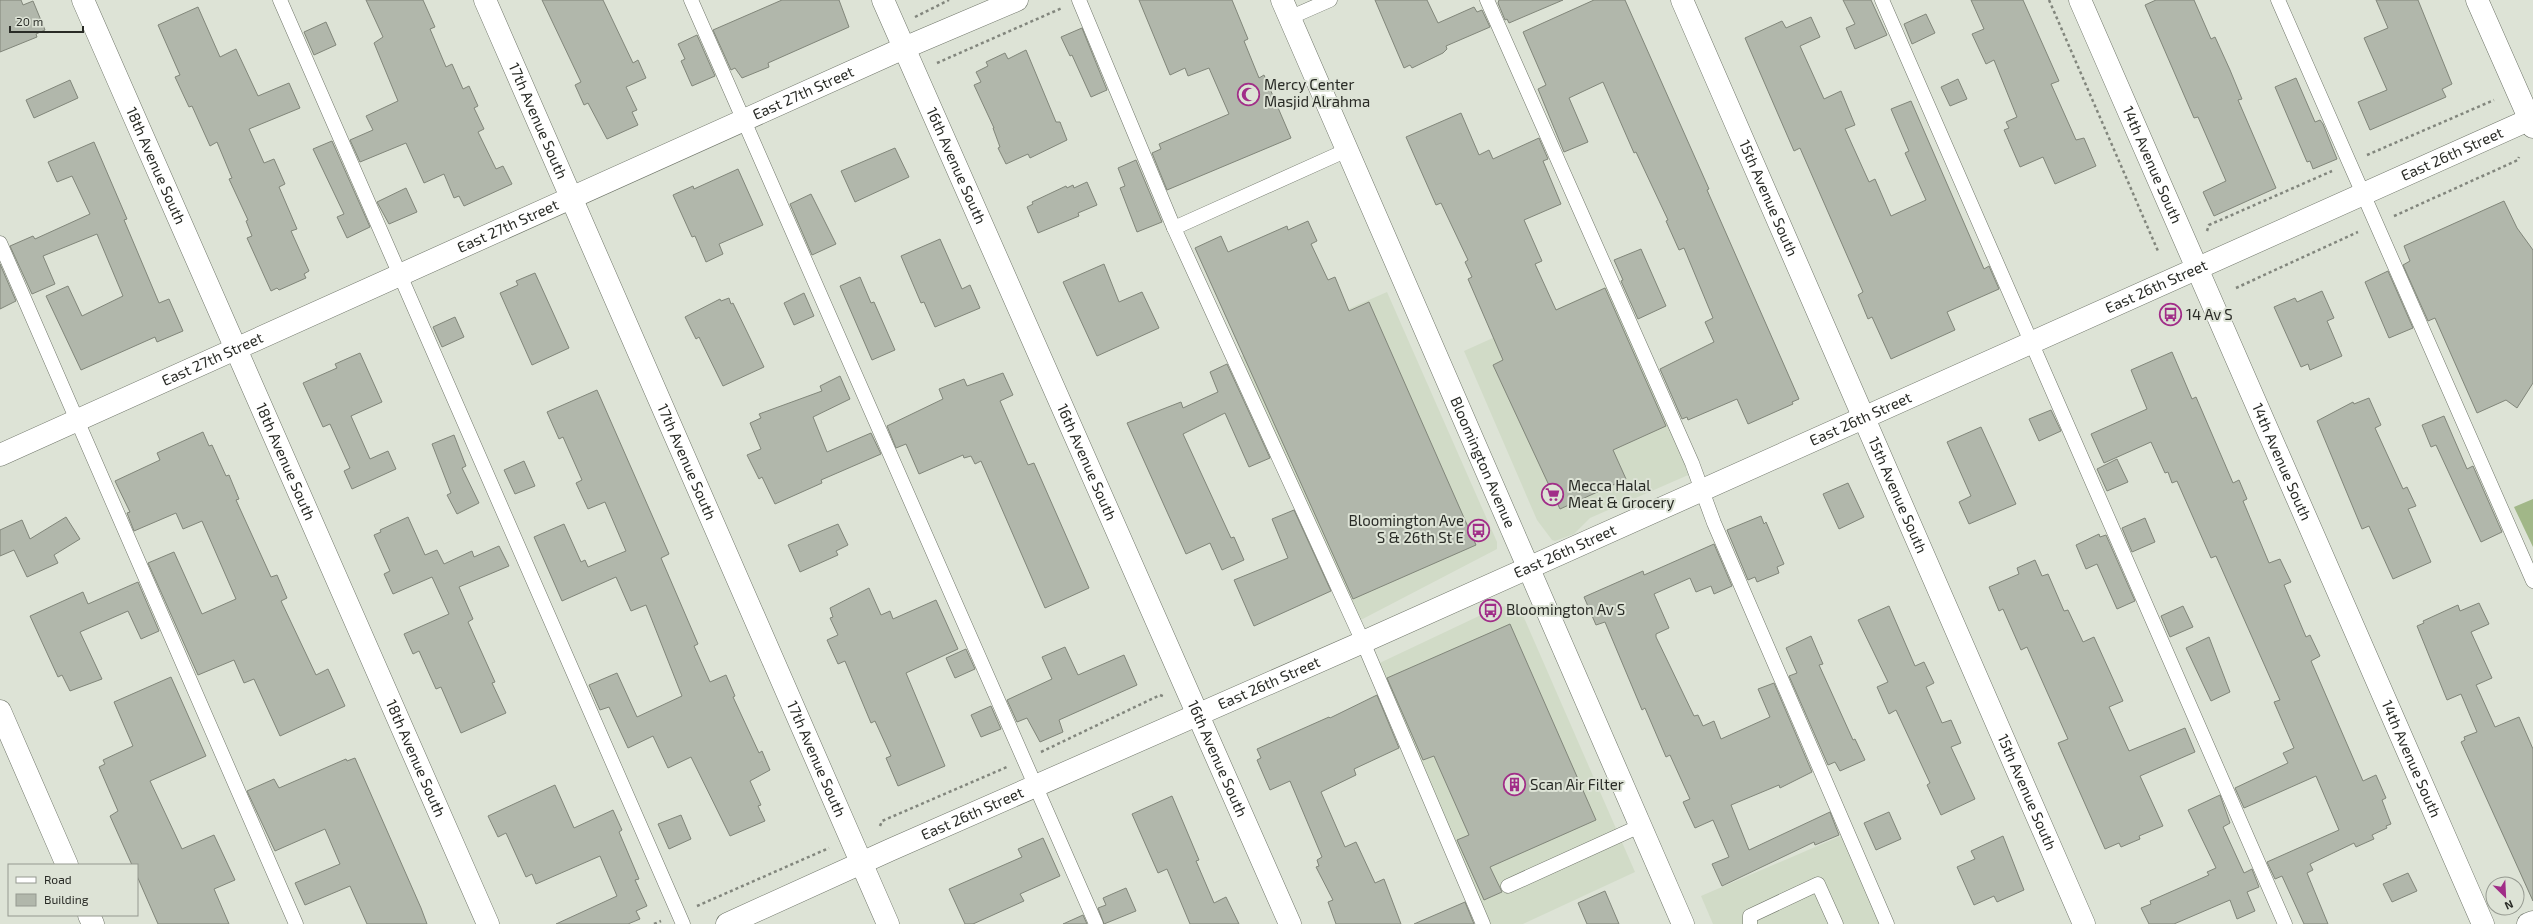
<svg xmlns="http://www.w3.org/2000/svg" width="2533" height="924" font-family="'Exo 2',sans-serif">
	<rect width="100%" height="100%" fill="#dde3d6"/>
	<!-- built -->
	<g fill="#d1dbc7">
		<polygon points="1612,284 1695,472 1590,518 1574,534 1555,541 1552,540 1537,520 1464,351"/>
		<polygon points="1387,292 1497,542 1497,549 1353,624 1237,358"/>
		<polygon points="1509,606 1521,611 1635,872 1523,924 1486,924 1369,668 1498,607"/>
		<polygon points="1850,832 1890,924 1713,924 1701,896"/>
	</g>
	<!-- green -->
	<polygon fill="#a1b788" points="2533,499 2533,547 2514,507"/>
	<!-- building -->
	<g fill="#b1b7ab" stroke="#81867a">
		<polygon points="0,0 21,0 23,5 33,1 45,30 36,34 37,37 0,52"/>
		<polygon points="366,0 423,0 435,27 430,29 446,67 452,64 463,89 469,86 478,106 474,108 484,129 478,132 496,169 503,166 512,184 464,206 459,196 454,198 444,174 424,183 406,143 360,162 350,140 373,130 366,116 398,101 374,43 383,37"/>
		<polygon points="542,0 603,0 633,63 638,60 646,78 626,87 637,110 632,112 638,125 607,139 588,103 584,105 575,85 581,82"/>
		<polygon points="782,0 839,0 849,27 768,63 769,67 742,78 735,68 731,70 713,30"/>
		<polygon points="1139,0 1232,0 1248,39 1244,41 1259,78 1264,75 1291,138 1167,190 1152,153 1161,149 1159,144 1229,114 1209,68 1188,76 1185,68 1170,75"/>
		<polygon points="1375,0 1427,0 1438,23 1474,7 1477,12 1482,10 1490,27 1446,46 1447,49 1443,53 1412,68 1410,65 1404,68"/>
		<polygon points="1499,0 1563,0 1509,23 1507,19 1505,20 1498,3"/>
		<polygon points="1594,0 1625,0 1709,189 1707,190 1799,399 1792,402 1793,404 1748,424 1737,399 1688,420 1687,417 1682,419 1660,369 1714,342 1705,322 1713,318 1684,248 1679,250 1666,221 1668,220 1636,152 1634,153 1603,82 1569,98 1588,142 1564,152 1538,89 1546,85 1523,32"/>
		<polygon points="1843,0 1871,0 1887,35 1855,49 1846,28 1855,24"/>
		<polygon points="1971,0 2023,0 2059,81 2051,84 2076,140 2084,138 2096,166 2055,184 2043,157 2020,167 2004,130 2009,128 2006,122 2017,117 1994,60 1986,64 1972,34 1984,29"/>
		<polygon points="2156,0 2194,0 2211,39 2215,37 2230,70 2242,99 2238,100 2276,188 2214,216 2203,192 2226,181 2198,117 2194,118 2145,5"/>
		<polygon points="2376,0 2418,0 2452,84 2442,89 2446,97 2370,130 2358,102 2387,90 2364,38 2388,28"/>
		<polygon points="198,7 220,57 236,49 258,96 289,83 300,108 249,129 264,163 274,159 285,184 279,187 297,229 291,231 309,271 304,274 306,278 279,290 277,288 271,291 247,238 252,236 246,221 248,220 229,179 232,178 217,142 210,146 192,106 189,107 175,77 180,75 158,25"/>
		<polygon points="1926,14 1935,33 1912,44 1904,24"/>
		<polygon points="1811,17 1820,37 1800,46 1824,99 1841,91 1855,125 1845,129 1869,182 1875,179 1891,216 1926,200 1905,153 1909,151 1891,109 1911,101 1984,269 1989,266 1999,289 1947,312 1955,330 1891,359 1872,317 1868,319 1858,295 1863,292 1800,148 1794,151 1745,38 1782,21 1786,28"/>
		<polygon points="326,22 336,45 314,55 304,32"/>
		<polygon points="1082,28 1107,90 1091,97 1072,55 1070,56 1061,37"/>
		<polygon points="697,35 715,76 692,86 681,61 685,59 678,44"/>
		<polygon points="1026,50 1056,122 1060,122 1067,140 1030,158 1028,154 1006,164 998,148 1000,147 993,128 994,128 974,85 981,82 976,72 988,66 986,62 1005,53 1008,59"/>
		<polygon points="2296,78 2315,122 2320,120 2323,124 2337,159 2313,169 2310,161 2307,162 2275,87"/>
		<polygon points="1958,79 1967,99 1950,106 1941,87"/>
		<polygon points="70,80 78,98 34,118 26,100"/>
		<polygon points="1461,113 1479,155 1489,150 1493,159 1539,138 1548,159 1543,161 1561,204 1524,220 1542,261 1535,264 1556,310 1605,288 1666,426 1613,450 1626,479 1560,509 1493,365 1503,360 1468,279 1472,277 1465,262 1468,260 1441,203 1436,205 1406,137"/>
		<polygon points="332,141 370,227 347,238 337,217 344,214 313,149"/>
		<polygon points="94,142 127,219 124,220 159,303 169,299 183,331 157,342 155,337 81,370 46,296 68,286 82,316 123,296 97,234 43,256 55,284 32,294 10,246 33,236 35,239 90,214 72,176 57,182 48,162"/>
		<polygon points="895,148 909,177 855,202 841,171"/>
		<polygon points="1136,160 1162,222 1137,232 1120,188 1125,186 1118,168"/>
		<polygon points="738,169 763,225 719,244 723,254 706,262 695,236 692,237 673,195 693,186 694,189"/>
		<polygon points="1087,182 1097,205 1078,213 1079,216 1038,233 1027,207 1033,204 1032,202 1066,186 1067,188 1073,185 1074,188"/>
		<polygon points="406,188 417,212 389,224 377,202"/>
		<polygon points="811,194 836,244 812,255 790,204"/>
		<polygon points="2504,201 2517,228 2533,250 2533,383 2517,408 2506,400 2477,413 2435,318 2428,321 2403,265 2410,261 2404,246"/>
		<polygon points="1308,221 1317,241 1311,244 1328,280 1335,277 1349,311 1369,302 1476,545 1353,599 1195,248 1221,236 1228,252 1287,226 1288,230"/>
		<polygon points="940,239 962,289 970,285 980,308 935,327 924,302 921,303 901,256"/>
		<polygon points="1641,249 1666,306 1638,319 1621,281 1623,280 1614,260"/>
		<polygon points="0,264 16,301 0,309"/>
		<polygon points="1104,264 1119,302 1142,292 1159,328 1097,356 1063,282"/>
		<polygon points="2388,271 2413,328 2389,338 2365,282"/>
		<polygon points="535,273 569,348 532,365 500,293 518,285 516,281"/>
		<polygon points="860,277 871,303 874,302 895,350 872,360 840,286"/>
		<polygon points="2322,291 2334,318 2327,321 2342,356 2310,370 2308,364 2301,367 2274,307 2295,298 2297,302"/>
		<polygon points="804,293 814,316 794,325 784,303"/>
		<polygon points="729,298 731,304 733,303 764,367 723,386 699,337 696,339 685,317 720,299 721,301"/>
		<polygon points="455,317 464,337 442,347 433,327"/>
		<polygon points="2172,352 2192,399 2196,397 2233,483 2239,480 2247,499 2243,501 2269,563 2280,559 2291,582 2284,585 2306,637 2310,635 2320,656 2311,661 2363,781 2376,775 2386,798 2382,800 2391,824 2386,826 2387,828 2372,835 2374,839 2356,847 2354,843 2310,864 2313,870 2307,873 2328,924 2304,924 2282,876 2275,879 2267,862 2339,830 2316,776 2244,808 2235,788 2288,763 2283,753 2294,748 2274,702 2280,700 2216,556 2211,558 2177,481 2172,483 2168,472 2165,473 2151,442 2104,463 2091,434 2147,409 2131,370"/>
		<polygon points="360,353 382,402 351,416 370,459 388,451 396,469 352,489 344,471 350,468 330,424 323,427 303,383 337,368 335,364"/>
		<polygon points="1227,364 1270,458 1249,467 1225,413 1183,434 1231,538 1234,537 1244,560 1222,570 1210,543 1186,554 1127,423 1181,402 1183,408 1218,392 1210,372"/>
		<polygon points="1003,373 1013,395 1000,401 1028,465 1034,463 1089,588 1045,608 981,461 975,464 971,456 964,458 963,455 919,474 906,444 896,448 887,426 943,399 939,389 964,379 967,386"/>
		<polygon points="840,376 850,399 813,417 827,452 871,433 881,454 821,480 822,483 775,504 762,477 759,479 747,455 761,449 750,423 761,418 759,414 822,391 820,386"/>
		<polygon points="597,390 669,554 661,558 698,644 694,646 710,682 726,675 735,696 733,697 759,753 762,751 770,770 750,781 761,805 758,806 765,821 730,836 691,757 668,768 653,736 628,748 609,707 600,710 589,685 617,673 637,717 682,696 646,605 631,611 616,577 562,601 534,537 564,524 581,562 585,560 588,567 626,551 605,502 588,509 576,483 582,480 563,437 559,439 547,412"/>
		<polygon points="2369,398 2381,425 2375,428 2403,489 2407,487 2416,506 2408,509 2431,562 2393,579 2369,526 2362,529 2317,421 2353,402 2354,404"/>
		<polygon points="2051,410 2061,431 2039,441 2029,419"/>
		<polygon points="2444,416 2467,469 2473,466 2502,532 2481,542 2436,445 2431,447 2422,425"/>
		<polygon points="1981,427 2016,504 1969,524 1959,502 1971,496 1947,442"/>
		<polygon points="203,432 209,446 212,445 226,476 229,475 239,499 236,500 271,577 277,575 287,598 281,601 316,675 328,669 345,706 280,736 254,679 244,683 234,660 198,675 148,563 174,552 202,614 236,599 202,521 183,529 176,513 134,531 127,513 130,512 115,481 160,460 157,453"/>
		<polygon points="454,435 466,466 462,468 479,503 457,514 447,495 451,493 432,444"/>
		<polygon points="2117,459 2128,482 2107,491 2097,469"/>
		<polygon points="524,461 535,486 515,494 504,470"/>
		<polygon points="1848,483 1864,517 1839,529 1823,494"/>
		<polygon points="1294,510 1331,591 1254,626 1234,580 1288,558 1272,519"/>
		<polygon points="1761,516 1764,524 1766,522 1784,564 1777,567 1779,573 1757,582 1755,577 1748,580 1727,530"/>
		<polygon points="66,517 80,539 54,555 58,563 27,577 14,550 0,556 0,530 22,520 30,539"/>
		<polygon points="408,517 425,555 437,550 444,564 472,551 474,557 499,546 509,566 459,587 473,619 468,622 495,682 492,683 506,713 461,733 441,687 436,689 419,651 413,654 404,634 449,614 432,577 393,594 384,574 390,571 374,535 381,532 380,530"/>
		<polygon points="2145,518 2155,542 2132,552 2122,528"/>
		<polygon points="838,524 848,545 836,551 838,555 800,572 788,545"/>
		<polygon points="2099,534 2100,537 2106,535 2135,601 2117,609 2097,564 2086,569 2076,545"/>
		<polygon points="1714,544 1732,586 1714,594 1711,586 1696,592 1690,578 1654,594 1669,628 1656,634 1656,637 1694,716 1698,715 1703,726 1714,721 1721,739 1770,717 1758,689 1774,683 1812,772 1780,788 1779,785 1731,805 1749,850 1830,812 1839,835 1815,845 1814,842 1722,886 1712,864 1729,857 1713,820 1695,828 1683,802 1690,799 1670,755 1666,757 1645,708 1642,710 1605,622 1596,625 1584,597 1643,571 1644,575"/>
		<polygon points="2035,560 2042,576 2048,574 2064,611 2068,610 2083,642 2094,637 2123,701 2109,707 2129,751 2185,728 2195,752 2140,776 2163,826 2139,836 2140,839 2121,847 2119,843 2105,849 2058,743 2068,739 2027,647 2021,650 2003,609 1999,611 1989,587 2019,574 2017,568"/>
		<polygon points="138,582 159,631 141,639 128,611 80,632 102,679 70,691 62,675 58,677 30,616 83,592 88,604"/>
		<polygon points="869,588 881,615 890,611 893,619 936,600 958,649 906,673 945,766 898,786 886,758 891,756 875,721 871,723 845,661 838,664 827,640 838,635 830,618 833,617 830,608"/>
		<polygon points="2479,603 2489,624 2471,632 2492,678 2476,685 2477,687 2495,727 2519,717 2533,749 2533,901 2461,742 2465,740 2464,737 2477,732 2461,694 2447,700 2417,626 2424,623 2423,621 2458,605 2460,611"/>
		<polygon points="1889,606 1915,666 1924,662 1934,683 1926,687 1942,723 1951,720 1961,743 1951,747 1975,799 1941,815 1927,785 1930,783 1896,710 1889,714 1877,687 1888,682 1858,620"/>
		<polygon points="2183,606 2193,627 2170,637 2161,616"/>
		<polygon points="1510,624 1596,820 1490,867 1502,892 1484,900 1457,840 1469,835 1434,756 1423,760 1387,678"/>
		<polygon points="1811,636 1823,664 1819,665 1853,740 1855,739 1865,760 1840,771 1835,762 1828,765 1789,676 1797,673 1786,648"/>
		<polygon points="2209,637 2230,692 2211,701 2186,648"/>
		<polygon points="1065,647 1078,675 1124,655 1137,685 1059,720 1063,732 1040,742 1027,718 1017,722 1007,700 1052,679 1042,657"/>
		<polygon points="966,649 975,669 955,678 946,658"/>
		<polygon points="171,677 206,756 150,781 182,849 214,835 235,880 214,889 229,924 158,924 137,876 137,865 132,865 110,816 118,811 99,767 105,764 103,760 133,746 114,702"/>
		<polygon points="1377,695 1399,748 1354,769 1356,775 1321,792 1345,847 1356,842 1375,883 1384,879 1401,924 1336,924 1328,902 1333,900 1316,867 1319,866 1317,860 1322,857 1290,781 1270,790 1257,760 1261,758 1257,749 1329,717 1330,718"/>
		<polygon points="991,706 1001,729 981,737 971,715"/>
		<polygon points="355,758 421,908 427,924 367,924 350,886 305,905 295,883 340,864 325,829 275,851 247,791 274,779 279,788 346,759 347,761"/>
		<polygon points="555,785 574,828 613,810 622,830 619,832 639,879 635,880 647,906 636,911 640,919 628,924 556,924 617,896 600,856 536,884 532,874 526,877 506,833 498,837 488,816"/>
		<polygon points="2220,795 2230,823 2223,827 2244,873 2252,869 2259,887 2247,892 2255,911 2237,919 2230,900 2174,924 2149,924 2141,908 2151,904 2150,901 2209,875 2207,872 2216,868 2188,810"/>
		<polygon points="1172,796 1199,860 1196,861 1214,903 1226,897 1239,924 1190,924 1167,869 1158,873 1132,814"/>
		<polygon points="1889,812 1901,839 1876,850 1864,823"/>
		<polygon points="681,815 691,839 669,849 658,824"/>
		<polygon points="2003,836 2024,890 1997,902 1994,896 1974,905 1957,867 1975,859 1971,851"/>
		<polygon points="1043,838 1060,876 1020,894 1024,901 973,924 965,924 949,889 1022,857 1018,849"/>
		<polygon points="2408,873 2417,891 2392,902 2383,884"/>
		<polygon points="1126,888 1136,911 1104,924 1098,908 1106,905 1103,898"/>
		<polygon points="1605,891 1619,924 1587,924 1578,903"/>
		<polygon points="1465,902 1474,924 1414,924"/>
		<polygon points="1083,915 1087,924 1063,924"/>
	</g>
	<g fill="none" stroke-linecap="round" stroke-linejoin="round">
		<defs>
			<g id="lane">
				<polyline points="280,0 683,924"/>
				<polyline points="691,0 1096,924"/>
				<polyline points="1079,0 1174,228 1363,642 1483,924"/>
				<polyline points="1487,0 1692,463 1714,523 1887,924"/>
				<polyline points="1882,0 2285,924"/>
				<polyline points="2278,0 2533,581"/>
				<polyline points="1289,18 1330,0"/>
				<polyline points="1174,228 1345,151"/>
				<polyline points="0,243 296,924"/>
				<polyline points="1508,886 1640,826"/>
				<polyline points="1750,924 1750,916 1818,884 1836,924"/>
			</g>
			<g id="street">
				<path id="s1" d="M83 0 488 924"/>
				<path id="s2" d="M485 0 888 924"/>
				<path id="s3" d="M883 0 1290 924"/>
				<path id="s4" d="M1682 0 2084 924"/>
				<path id="s5" d="M2080 0 2483 924"/>
				<polyline points="2477,0 2533,127"/>
				<path id="s6" d="M0 455 904 48 1017 0"/>
				<polyline points="2528,924 2533,922"/>
			</g>
			<g id="secondary">
				<path id="s7" d="M1282 0 1683 924"/>
				<polyline points="0,711 67,865"/>
				<polyline points="89,915 93,924"/>
				<path id="s8" d="M727 924 890 850 1363 642 2533 118"/>
			</g>
		</defs>
		<!-- lane casing -->
		<use href="#lane" stroke="#6e7468" stroke-width="15"/>
		<!-- street casing -->
		<use href="#street" stroke="#6e7468" stroke-width="23"/>
		<!-- secondary casing -->
		<use href="#secondary" stroke="#6e7468" stroke-width="23"/>
		<!-- path -->
		<g stroke="#82867d" stroke-width="2.5" stroke-dasharray="3 3" stroke-linecap="butt">
			<polyline points="2049,0 2158,251"/>
			<polyline points="915,17 949,0"/>
			<polyline points="937,63 1062,8"/>
			<polyline points="2367,155 2494,100"/>
			<polyline points="2394,216 2518,160 2519,157"/>
			<polyline points="2207,231 2209,225 2332,171"/>
			<polyline points="2236,288 2358,232"/>
			<polyline points="1041,752 1160,695 1165,697"/>
			<polyline points="880,826 882,821 1007,767"/>
			<polyline points="697,906 829,848"/>
			<polyline points="654,924 661,921"/>
		</g>
		<!-- lane -->
		<use href="#lane" stroke="#fff" stroke-width="14"/>
		<!-- street -->
		<use href="#street" stroke="#fff" stroke-width="22"/>
		<!-- secondary -->
		<use href="#secondary" stroke="#fff" stroke-width="22"/>
	</g>
	<!-- icons -->
	<defs>
		<symbol id="mosque-ring" viewBox="-11 -11 22 22"><circle r="9.5" fill="#dde3d6" stroke="#a12d88" stroke-width="1.5"/><path d="M3.5-4.9A6 6 0 1 0 3.5 4.9A5 5 0 1 1 3.5-4.9Z" fill="#a12d88"/></symbol>
		<symbol id="bus-ring" viewBox="-11 -11 22 22"><circle r="9.5" fill="#dde3d6" stroke="#a12d88" stroke-width="1.5"/><path d="M-5-6H5V4H4V6H2V4H-2V6H-4V4H-5ZM-3.5-4V0h7V-4ZM-3.5 1.2v1.5H-2V1.2ZM2 1.2v1.5H3.5V1.2Z" fill="#a12d88"/></symbol>
		<symbol id="supermarket-ring" viewBox="-11 -11 22 22"><circle r="9.5" fill="#dde3d6" stroke="#a12d88" stroke-width="1.5"/><path d="M-6-5.5h2.5l.6 2H6L4.5 2H-2.5L-4.4-4H-6ZM-1.5 3.2a1.3 1.3 0 1 0 .1 0ZM3 3.2a1.3 1.3 0 1 0 .1 0Z" fill="#a12d88"/></symbol>
		<symbol id="building-ring" viewBox="-11 -11 22 22"><circle r="9.5" fill="#dde3d6" stroke="#a12d88" stroke-width="1.5"/><path d="M-4-6H4V6H1V3H-1V6H-4ZM-2.5-4.3h1.7v1.8h-1.7ZM.8-4.3h1.7v1.8H.8ZM-2.5-1h1.7V.8h-1.7ZM.8-1h1.7V.8H.8Z" fill="#a12d88"/></symbol>
	</defs>
	<g fill-rule="evenodd">
		<use href="#mosque-ring" x="1236" y="82" width="25" height="25"/>
		<use href="#bus-ring" x="2158" y="302" width="25" height="25"/>
		<use href="#supermarket-ring" x="1540" y="482" width="25" height="25"/>
		<use href="#bus-ring" x="1466" y="518" width="25" height="25"/>
		<use href="#bus-ring" x="1478" y="598" width="25" height="25"/>
		<use href="#building-ring" x="1502" y="772" width="25" height="25"/>
	</g>
	<g text-anchor="middle" stroke-width="4" stroke-linejoin="round" paint-order="stroke">
		<!-- poi labels -->
		<g font-size="15" fill="#292b26" stroke="#dde3d6" text-anchor="start">
			<text x="1264" y="90">Mercy Center<tspan x="1264" dy="17">Masjid Alrahma</tspan></text>
			<text x="2186" y="320">14 Av S</text>
			<text x="1568" y="491">Mecca Halal<tspan x="1568" dy="17">Meat &amp; Grocery</tspan></text>
			<text x="1464" y="526" text-anchor="end">Bloomington Ave<tspan x="1464" dy="17">S &amp; 26th St E</tspan></text>
			<text x="1506" y="615">Bloomington Av S</text>
			<text x="1530" y="790">Scan Air Filter</text>
		</g>
		<!-- street labels -->
		<g font-size="15" fill="#292b26" stroke="#dde3d6">
			<text dy="5" stroke="none"><textPath href="#s6" startOffset="881">East 27th Street</textPath></text>
			<text dy="5" stroke="none"><textPath href="#s2" startOffset="132">17th Avenue South</textPath></text>
			<text dy="5" stroke="none"><textPath href="#s8" startOffset="1889">East 26th Street</textPath></text>
			<text dy="5" stroke="none"><textPath href="#s1" startOffset="181">18th Avenue South</textPath></text>
			<text dy="5" stroke="none"><textPath href="#s3" startOffset="181">16th Avenue South</textPath></text>
			<text dy="5" stroke="none"><textPath href="#s5" startOffset="180">14th Avenue South</textPath></text>
			<text dy="5" stroke="none"><textPath href="#s4" startOffset="216">15th Avenue South</textPath></text>
			<text dy="5" stroke="none"><textPath href="#s6" startOffset="557">East 27th Street</textPath></text>
			<text dy="5" stroke="none"><textPath href="#s8" startOffset="1565">East 26th Street</textPath></text>
			<text dy="5" stroke="none"><textPath href="#s6" startOffset="233">East 27th Street</textPath></text>
			<text dy="5" stroke="none"><textPath href="#s8" startOffset="1241">East 26th Street</textPath></text>
			<text dy="5" stroke="none"><textPath href="#s1" startOffset="504">18th Avenue South</textPath></text>
			<text dy="5" stroke="none"><textPath href="#s2" startOffset="504">17th Avenue South</textPath></text>
			<text dy="5" stroke="none"><textPath href="#s3" startOffset="505">16th Avenue South</textPath></text>
			<text dy="5" stroke="none"><textPath href="#s7" startOffset="504">Bloomington Avenue</textPath></text>
			<text dy="5" stroke="none"><textPath href="#s5" startOffset="504">14th Avenue South</textPath></text>
			<text dy="5" stroke="none"><textPath href="#s4" startOffset="540">15th Avenue South</textPath></text>
			<text dy="5" stroke="none"><textPath href="#s8" startOffset="917">East 26th Street</textPath></text>
			<text dy="5" stroke="none"><textPath href="#s8" startOffset="593">East 26th Street</textPath></text>
			<text dy="5" stroke="none"><textPath href="#s3" startOffset="829">16th Avenue South</textPath></text>
			<text dy="5" stroke="none"><textPath href="#s1" startOffset="828">18th Avenue South</textPath></text>
			<text dy="5" stroke="none"><textPath href="#s2" startOffset="828">17th Avenue South</textPath></text>
			<text dy="5" stroke="none"><textPath href="#s5" startOffset="828">14th Avenue South</textPath></text>
			<text dy="5" stroke="none"><textPath href="#s4" startOffset="864">15th Avenue South</textPath></text>
			<text dy="5" stroke="none"><textPath href="#s8" startOffset="269">East 26th Street</textPath></text>
		</g>
	</g>
	<!-- legend -->
	<rect x="8" y="864" width="130" height="52" fill="#dde3d6" stroke="#959990"/>
	<rect x="16" y="877" width="20" height="6" fill="#ffffff" stroke="#959990"/>
	<text x="44" y="884" font-size="12" fill="#292b26">Road</text>
	<rect x="16" y="894" width="20" height="12" fill="#b1b7ab" stroke="#959990"/>
	<text x="44" y="904" font-size="12" fill="#292b26">Building</text>
	<!-- north arrow -->
	<g transform="translate(2505 896) rotate(156)"><circle r="19" fill="#dde3d6" stroke="#959990"/>
	<path d="M0-3L7 15L0 10L-7 15Z" fill="#a12d88"/>
	<text y="-6" font-size="11" font-weight="bold" text-anchor="middle" fill="#292b26">N</text>
	</g>
	<!-- scale -->
	<path d="M10 26v6h73v-6" fill="none" stroke="#292b26" stroke-width="2"/>
	<text x="16" y="26" font-size="12" fill="#292b26" stroke="#dde3d6" stroke-width="3" paint-order="stroke">20 m</text>
</svg>
